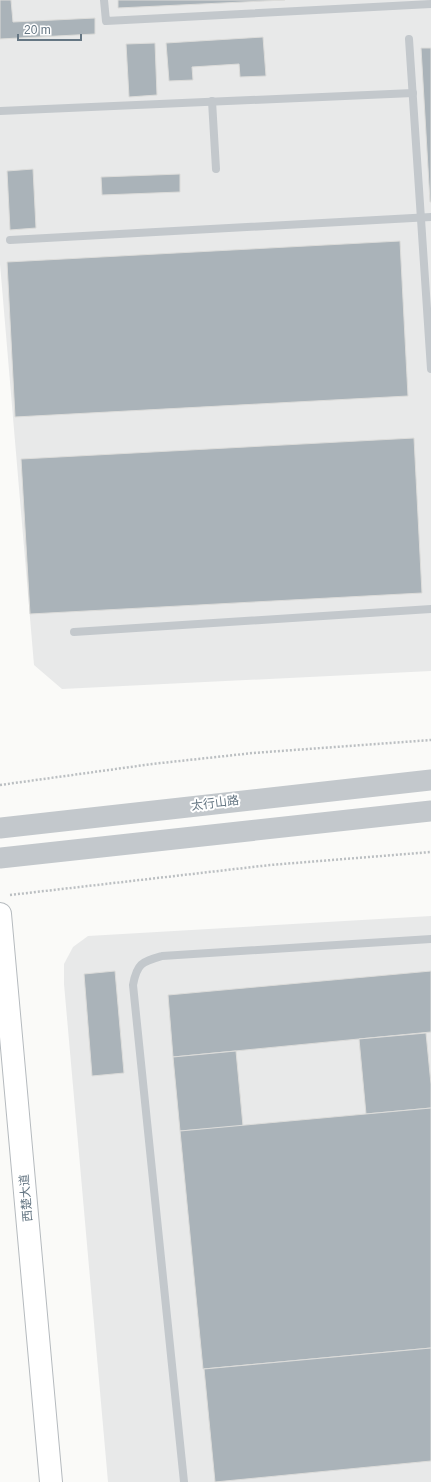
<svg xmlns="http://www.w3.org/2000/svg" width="431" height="1482" font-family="Arial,'Noto Sans SC',sans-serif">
	<rect width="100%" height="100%" fill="#fafaf8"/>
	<!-- built -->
	<g fill="#e8e9e9">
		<polygon points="0,0 431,0 431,671 62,689 34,665 0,264"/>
		<polygon points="431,916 431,1482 108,1482 64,984 64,964 73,947 88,936"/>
	</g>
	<!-- building -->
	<g fill="#aab3b9" stroke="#dcdcda">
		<polygon points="0,0 11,0 13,22 95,18 95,34 0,39"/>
		<polygon points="118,0 285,0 118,8"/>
		<polygon points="263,37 266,76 240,77 239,64 192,67 193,80 169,81 166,43"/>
		<polygon points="155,43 157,95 129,97 126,44"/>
		<polygon points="421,48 431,48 431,202 430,202"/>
		<polygon points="33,169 36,228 10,230 7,171"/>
		<polygon points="180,174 180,192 102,195 101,177"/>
		<polygon points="400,241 408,396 15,417 7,262"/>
		<polygon points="414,438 422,593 30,614 21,459"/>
		<polygon points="115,971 124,1073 92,1076 84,974"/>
		<polygon points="431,971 431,1032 173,1057 168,995"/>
		<polygon points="426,1033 431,1084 431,1108 366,1114 359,1039"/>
		<polygon points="236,1051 243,1126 180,1131 173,1057"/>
		<polygon points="431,1108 431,1348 203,1369 180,1131"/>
		<polygon points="431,1348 431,1461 215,1482 204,1369"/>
	</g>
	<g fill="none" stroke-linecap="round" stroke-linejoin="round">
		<defs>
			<polyline id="primary" points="0,914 51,1482"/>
		</defs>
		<!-- primary casing -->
		<use href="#primary" stroke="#b5babe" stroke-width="24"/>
		<!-- path -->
		<g stroke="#bbbfc2" stroke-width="2.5" stroke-dasharray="2 2" stroke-linecap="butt">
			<polyline points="0,785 152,764 253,753 431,740"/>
			<polyline points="10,895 270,865 431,852"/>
		</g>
		<!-- service -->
		<g stroke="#c3c8cc" stroke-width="8">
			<polyline points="104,0 106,21 431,4"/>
			<polyline points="409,39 431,369"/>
			<polyline points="212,101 216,169"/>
			<polyline points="0,111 413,93"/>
			<polyline points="10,240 431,217"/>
			<polyline points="74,632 431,609"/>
			<path d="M184 1482 133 985C137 963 142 962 162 956L431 939"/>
		</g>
		<!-- tertiary -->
		<g stroke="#c3c8cc" stroke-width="21">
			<polyline points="0,828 431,780"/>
			<polyline points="0,858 431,811"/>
		</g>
		<!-- primary -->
		<use href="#primary" stroke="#fff" stroke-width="22"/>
	</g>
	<g text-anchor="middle" stroke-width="4" stroke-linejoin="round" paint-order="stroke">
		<!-- street labels -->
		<g font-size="12" fill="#657683" stroke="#fff">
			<text transform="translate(215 803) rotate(-7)" y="4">太行山路</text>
			<text transform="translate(26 1198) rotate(-95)" y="4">西楚大道</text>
		</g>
	</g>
	<!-- scale -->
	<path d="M18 34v6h63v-6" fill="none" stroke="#657683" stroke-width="2"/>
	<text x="24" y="34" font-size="12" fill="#657683" stroke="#ffffff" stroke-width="3" paint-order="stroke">20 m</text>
</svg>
